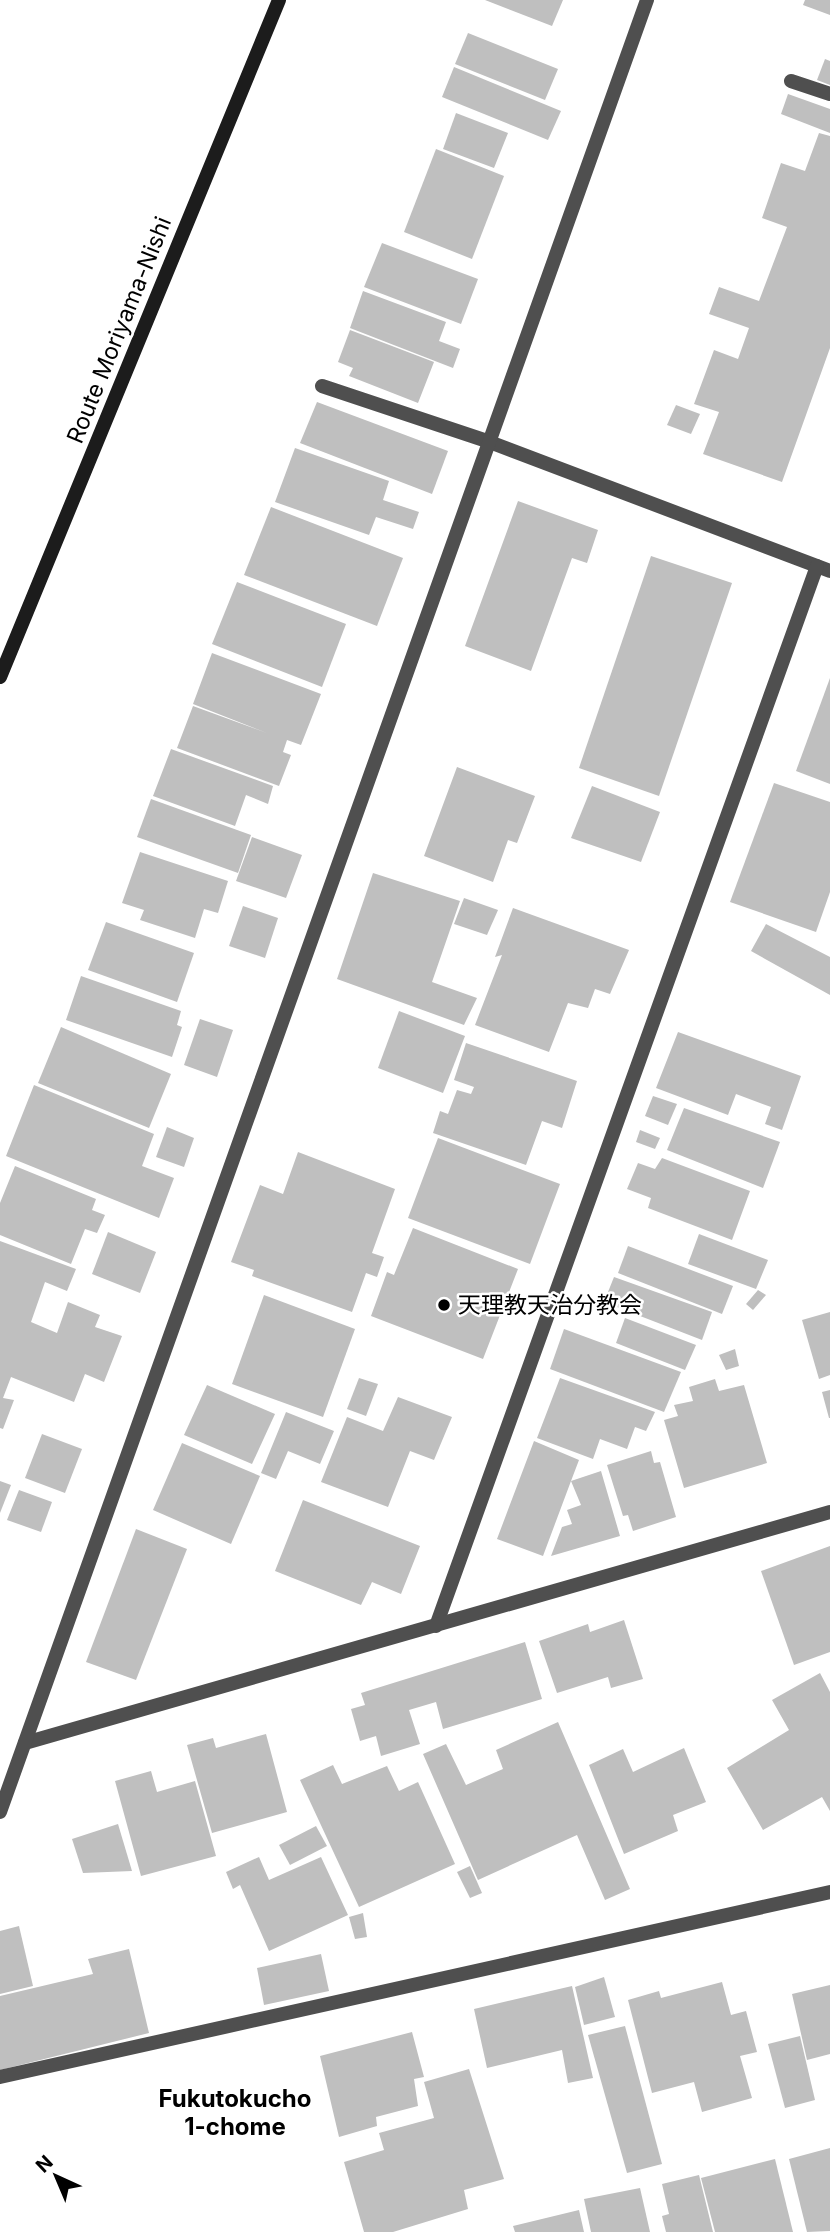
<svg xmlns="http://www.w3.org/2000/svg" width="830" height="2232" font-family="Inter,'Noto Sans JP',sans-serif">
	<rect width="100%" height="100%" fill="#fff"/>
	<!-- building -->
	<g fill="#bfbfbf">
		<polygon points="485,0 563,0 552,26"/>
		<polygon points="805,0 830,0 830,15 803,5"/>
		<polygon points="468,33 558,69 545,100 455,64"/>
		<polygon points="825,59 830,61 830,85 817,80"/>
		<polygon points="454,67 561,111 548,140 442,97"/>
		<polygon points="788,94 830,109 830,133 781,114"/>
		<polygon points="456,113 508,133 494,168 443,149"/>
		<polygon points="819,133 830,136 830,348 782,482 703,454 719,412 694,404 714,350 738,359 749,328 709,314 719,287 759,301 787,227 762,218 781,163 805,171"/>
		<polygon points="436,149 504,176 472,259 404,232"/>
		<polygon points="382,243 478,279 461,324 364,287"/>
		<polygon points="363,291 446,322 439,341 460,349 453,368 350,328"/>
		<polygon points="350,330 434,362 418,403 349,376 353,368 338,362"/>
		<polygon points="317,402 448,451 432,494 300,443"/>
		<polygon points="676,405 700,414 691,434 667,425"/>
		<polygon points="295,448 389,481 383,500 419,512 413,529 376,517 369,535 275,502"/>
		<polygon points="518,501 598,530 587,563 572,558 531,671 465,646"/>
		<polygon points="271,507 403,558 377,626 244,575"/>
		<polygon points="651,556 732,583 659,796 579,768"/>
		<polygon points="237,582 346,624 322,687 212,644"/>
		<polygon points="212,653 321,694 301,745 287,740 283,752 291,755 279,786 177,748 193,706 267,733 193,704"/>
		<polygon points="830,678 830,784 796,771"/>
		<polygon points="171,749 273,786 268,804 246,795 235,826 153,796"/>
		<polygon points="457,767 535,796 517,843 508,840 493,882 424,856"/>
		<polygon points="774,783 830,802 830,892 816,932 730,902"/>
		<polygon points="592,786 660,812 641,862 571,838"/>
		<polygon points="151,799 251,835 238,873 137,837"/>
		<polygon points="252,837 302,855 286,898 236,881"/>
		<polygon points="140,852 228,881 218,913 204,909 195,938 140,920 144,910 122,903"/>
		<polygon points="373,873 460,901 432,982 477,998 464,1025 337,979"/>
		<polygon points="464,898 498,910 487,935 454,924"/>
		<polygon points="243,906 278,918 265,958 229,946"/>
		<polygon points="513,908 629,950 610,994 595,989 588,1008 568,1003 549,1052 475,1025 502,955 495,957"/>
		<polygon points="106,922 194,953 177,1002 88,970"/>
		<polygon points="766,924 830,957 830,995 751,951"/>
		<polygon points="81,976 181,1011 177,1025 182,1027 172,1057 66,1020"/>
		<polygon points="399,1011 465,1036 443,1093 378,1068"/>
		<polygon points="200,1019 233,1030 217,1077 184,1065"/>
		<polygon points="61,1027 171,1074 149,1128 38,1083"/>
		<polygon points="678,1032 801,1076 782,1130 765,1124 771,1107 736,1094 728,1115 656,1088"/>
		<polygon points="466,1043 577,1081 562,1128 542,1121 526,1165 433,1133 440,1111 448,1114 457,1090 471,1094 474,1087 454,1080"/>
		<polygon points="34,1085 154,1134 142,1166 174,1178 159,1218 6,1156"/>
		<polygon points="653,1096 677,1104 668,1125 645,1116"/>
		<polygon points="684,1108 780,1142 763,1188 667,1150"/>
		<polygon points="167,1127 194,1138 184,1167 156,1157"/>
		<polygon points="640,1130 660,1138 655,1149 636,1142"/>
		<polygon points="438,1138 560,1184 530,1264 408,1218"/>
		<polygon points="298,1152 395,1189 372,1253 384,1257 377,1277 366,1273 352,1312 252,1276 254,1270 231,1262 260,1185 283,1194"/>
		<polygon points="662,1158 750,1191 732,1240 648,1208 651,1198 627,1189 638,1163 655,1169"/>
		<polygon points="15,1166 96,1199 92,1210 105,1215 97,1233 85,1229 71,1264 0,1235 0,1203"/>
		<polygon points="413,1228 518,1269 483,1359 371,1316 387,1272 394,1275"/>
		<polygon points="108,1232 156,1252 140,1293 92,1274"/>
		<polygon points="699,1234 768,1260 756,1289 688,1264"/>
		<polygon points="0,1241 76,1269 67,1291 45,1282 31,1322 57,1333 68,1302 100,1315 95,1327 122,1336 104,1382 85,1374 74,1402 11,1377 3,1398 14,1400 3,1429 0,1428"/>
		<polygon points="628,1246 733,1286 722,1314 618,1273"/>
		<polygon points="614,1277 712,1312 702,1340 604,1302"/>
		<polygon points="758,1290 766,1295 753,1310 746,1304"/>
		<polygon points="264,1295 355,1329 323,1417 232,1384"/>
		<polygon points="830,1312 830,1375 819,1379 802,1320"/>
		<polygon points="625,1318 696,1345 685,1370 616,1343"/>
		<polygon points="564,1329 681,1372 664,1412 550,1369"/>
		<polygon points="735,1349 739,1366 726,1370 719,1355"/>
		<polygon points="359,1378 378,1384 366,1416 347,1409"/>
		<polygon points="560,1378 655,1412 646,1431 635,1427 627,1449 600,1439 593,1459 537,1438"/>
		<polygon points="715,1379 719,1391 744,1385 767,1463 684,1488 664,1420 678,1416 674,1405 693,1401 689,1387"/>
		<polygon points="207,1385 275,1414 252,1464 184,1435"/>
		<polygon points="830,1390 830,1418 829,1418 822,1392"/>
		<polygon points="398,1397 452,1417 434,1460 410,1451 388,1507 321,1482 347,1417 383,1431"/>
		<polygon points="286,1412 334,1431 320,1464 288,1451 276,1479 261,1473"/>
		<polygon points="42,1434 82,1449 65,1493 25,1478"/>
		<polygon points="534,1441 579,1460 571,1481 601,1471 620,1536 551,1556 562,1527 572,1524 567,1510 581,1505 571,1481 543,1556 497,1539"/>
		<polygon points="182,1443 260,1476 231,1544 153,1510"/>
		<polygon points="651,1451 654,1463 660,1462 676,1517 633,1531 628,1515 623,1516 607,1465"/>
		<polygon points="0,1481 11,1485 0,1513"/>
		<polygon points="19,1490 52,1502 41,1532 7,1520"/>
		<polygon points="303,1500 420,1546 401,1594 372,1582 361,1605 275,1571"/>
		<polygon points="136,1529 187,1549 136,1680 86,1662"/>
		<polygon points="830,1546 830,1652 794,1665 761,1571"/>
		<polygon points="624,1620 643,1679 611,1688 608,1677 557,1693 539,1641 588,1624 590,1632"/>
		<polygon points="525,1642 542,1699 443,1729 436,1702 409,1710 420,1744 381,1756 376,1736 360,1741 351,1709 365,1705 361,1693"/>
		<polygon points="820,1673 830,1692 830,1811 822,1797 763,1830 727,1768 789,1730 772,1700"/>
		<polygon points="558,1722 630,1889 605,1900 577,1835 478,1880 423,1754 446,1744 466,1785 503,1769 496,1750"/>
		<polygon points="266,1734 287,1812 212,1833 187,1745 213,1738 216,1748"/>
		<polygon points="684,1748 706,1802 673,1815 678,1831 624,1854 589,1765 623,1749 633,1772"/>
		<polygon points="333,1765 342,1784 387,1766 399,1791 418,1782 455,1864 359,1907 300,1780"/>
		<polygon points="151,1771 157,1792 195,1781 216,1856 141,1876 115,1781"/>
		<polygon points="118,1824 132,1871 83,1873 72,1839"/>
		<polygon points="316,1826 327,1846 290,1865 279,1845"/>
		<polygon points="259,1857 269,1880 321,1857 348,1915 269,1951 240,1885 233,1889 226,1872"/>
		<polygon points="470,1866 482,1893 470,1898 457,1872"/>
		<polygon points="363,1913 367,1937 355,1939 349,1917"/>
		<polygon points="19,1926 33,1986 0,1994 0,1931"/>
		<polygon points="129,1949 149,2033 0,2070 0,1996 93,1974 88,1959"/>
		<polygon points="321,1954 329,1991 264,2005 257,1968"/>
		<polygon points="604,1977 615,2017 584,2025 575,1987"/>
		<polygon points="722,1982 731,2015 746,2011 757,2052 740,2056 752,2098 702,2112 694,2082 652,2093 628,2000 659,1991 661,1998"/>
		<polygon points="830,1985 830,2054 807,2060 792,1994"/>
		<polygon points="572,1986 593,2078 568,2083 562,2050 487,2068 474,2009"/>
		<polygon points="625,2026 662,2164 627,2173 588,2035"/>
		<polygon points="412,2032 424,2077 414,2079 418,2106 376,2117 377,2126 339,2137 320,2056"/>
		<polygon points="800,2036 815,2100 785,2108 768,2044"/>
		<polygon points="469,2069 504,2179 464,2190 468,2209 393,2232 364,2232 344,2162 384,2150 379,2133 434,2118 424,2082"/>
		<polygon points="830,2148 830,2231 807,2232 789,2159"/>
		<polygon points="775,2159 793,2232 715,2232 701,2178"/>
		<polygon points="699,2175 713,2232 666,2232 662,2216 669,2214 662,2184"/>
		<polygon points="640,2188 650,2232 591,2232 584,2199"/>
		<polygon points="579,2210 584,2232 515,2232 513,2226"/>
	</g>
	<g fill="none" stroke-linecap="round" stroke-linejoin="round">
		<!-- service -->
		<polyline stroke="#4f4f4f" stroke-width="14" points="791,81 830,94"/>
		<!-- minor -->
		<g stroke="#4f4f4f" stroke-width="14">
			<polyline points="322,386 487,441 830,571"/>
			<polyline points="436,1626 817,566"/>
			<polyline points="25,1743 830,1512"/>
			<polyline points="0,1812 647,0"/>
			<polyline points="0,2077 830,1892"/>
		</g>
		<!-- secondary -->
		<polyline stroke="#1c1c1c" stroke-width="14" points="0,677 279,0"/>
	</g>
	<!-- markers -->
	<circle fill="#000" stroke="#fff" stroke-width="2.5" cx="444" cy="1305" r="7"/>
	<g text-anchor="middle" stroke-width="5" stroke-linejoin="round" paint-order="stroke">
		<!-- street labels -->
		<g font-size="23" fill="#000" stroke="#fff">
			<text transform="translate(119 330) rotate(-68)" y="8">Route Moriyama-Nishi</text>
		</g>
		<!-- poi labels -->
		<g font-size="23" fill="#000" stroke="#fff" text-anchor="start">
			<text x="458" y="1313">天理教天治分教会</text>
		</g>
		<!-- neighbourhood labels -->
		<g font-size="24" font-weight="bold" fill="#000" stroke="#fff">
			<text x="235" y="2107">Fukutokucho<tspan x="235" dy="28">1-chome</tspan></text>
		</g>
	</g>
	<!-- north arrow -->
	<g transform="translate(56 2176) rotate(316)" stroke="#ffffff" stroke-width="5" paint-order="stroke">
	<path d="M0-5L12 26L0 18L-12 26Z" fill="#000000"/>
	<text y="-10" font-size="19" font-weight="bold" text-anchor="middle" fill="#000000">N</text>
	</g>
</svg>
